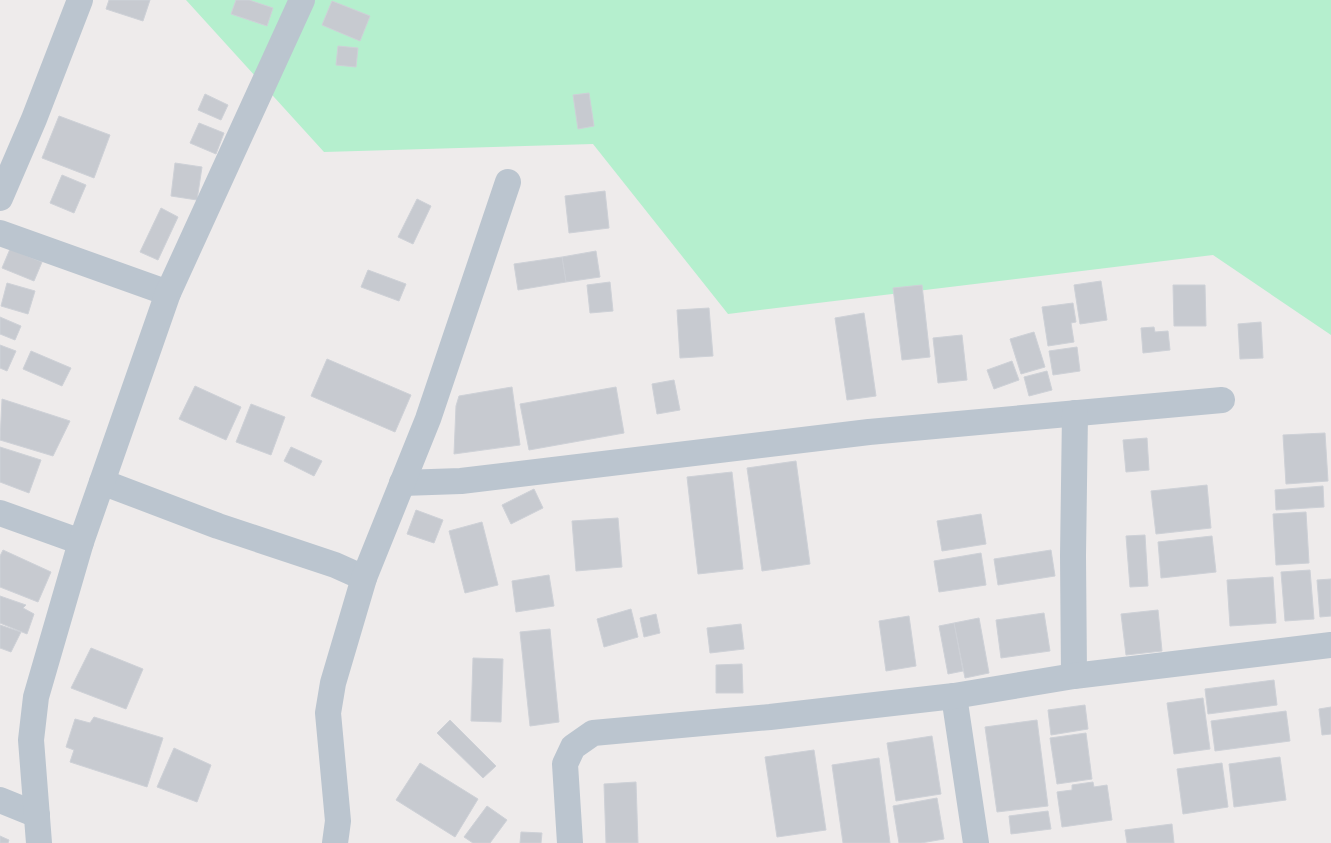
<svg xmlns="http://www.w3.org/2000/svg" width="1331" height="843" font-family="Overpass,sans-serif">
	<rect width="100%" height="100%" fill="#eeebeb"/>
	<!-- green -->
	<polygon fill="#b5efce" points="186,0 1331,0 1331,335 1213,255 728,314 593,144 324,152"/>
	<!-- building -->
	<g fill="#c7cad0" stroke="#ced1d7">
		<polygon points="109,0 150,0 143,21 106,9"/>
		<polygon points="236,0 249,0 273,8 267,26 231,14"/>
		<polygon points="332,1 370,16 360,41 322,25"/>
		<polygon points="338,46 358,48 356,67 336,65"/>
		<polygon points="589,93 594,126 578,129 573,95"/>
		<polygon points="205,94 228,105 221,120 198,110"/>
		<polygon points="59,116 110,135 94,178 42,158"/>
		<polygon points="199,123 224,133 216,154 190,143"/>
		<polygon points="175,163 202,167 197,200 171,196"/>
		<polygon points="62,175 86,185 74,213 50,203"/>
		<polygon points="605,191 609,228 569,233 565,196"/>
		<polygon points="417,199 431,206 413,244 398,237"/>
		<polygon points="161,208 178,217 158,260 140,252"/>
		<polygon points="10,249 42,262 34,281 2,268"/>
		<polygon points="596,251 600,277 566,282 562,257"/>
		<polygon points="562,257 566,282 518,290 514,264"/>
		<polygon points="368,270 406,284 399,301 361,287"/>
		<polygon points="1101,281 1107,320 1080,324 1074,285"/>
		<polygon points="610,282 613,311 590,313 587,285"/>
		<polygon points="7,283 35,291 28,314 1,306"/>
		<polygon points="922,285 930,357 902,360 893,288"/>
		<polygon points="1173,285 1205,285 1206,326 1174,326"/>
		<polygon points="1073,303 1076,322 1071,323 1074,342 1048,346 1042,307"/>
		<polygon points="709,308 713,356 680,358 677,310"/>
		<polygon points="864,313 876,396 847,400 835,318"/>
		<polygon points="0,317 21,326 15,340 0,334"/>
		<polygon points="1261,322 1263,358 1240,359 1238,324"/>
		<polygon points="1154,327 1155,332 1168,331 1170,350 1143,353 1141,328"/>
		<polygon points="1034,332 1045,367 1021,374 1010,339"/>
		<polygon points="962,335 967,380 938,383 933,338"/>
		<polygon points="0,345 16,351 7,371 0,368"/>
		<polygon points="1077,347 1080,371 1053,375 1049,351"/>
		<polygon points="31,351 71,368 62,386 23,369"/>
		<polygon points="327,359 411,395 395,432 311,396"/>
		<polygon points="1012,361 1019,380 994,389 987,370"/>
		<polygon points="1047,371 1052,390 1029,396 1024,377"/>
		<polygon points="674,380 680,410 657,414 652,384"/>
		<polygon points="195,386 241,407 226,440 179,419"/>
		<polygon points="512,387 520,445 454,454 456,406 459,396"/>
		<polygon points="616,387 624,433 529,450 520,404"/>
		<polygon points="2,399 70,421 53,456 0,440"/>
		<polygon points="251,404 285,417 271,455 236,442"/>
		<polygon points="1325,433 1328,481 1286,484 1283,435"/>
		<polygon points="1147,438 1149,470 1126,472 1123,440"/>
		<polygon points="0,447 41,460 29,493 0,482"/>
		<polygon points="291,447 322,461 314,476 284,461"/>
		<polygon points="796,461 810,564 762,571 747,468"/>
		<polygon points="732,472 743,569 698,574 687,477"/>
		<polygon points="1207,485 1211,528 1156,534 1151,491"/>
		<polygon points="1323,486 1324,507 1276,510 1275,490"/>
		<polygon points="534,489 543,508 511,524 502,505"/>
		<polygon points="416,510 443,520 434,543 407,534"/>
		<polygon points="1306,512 1309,563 1276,565 1273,514"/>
		<polygon points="981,514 986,544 942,551 937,521"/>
		<polygon points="618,518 622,567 576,571 572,521"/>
		<polygon points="482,522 498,585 465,593 449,531"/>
		<polygon points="1145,535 1148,586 1130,587 1126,536"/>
		<polygon points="1212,536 1216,572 1161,578 1158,542"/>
		<polygon points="3,550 51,572 38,602 0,587 0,556"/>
		<polygon points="1051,550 1055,576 998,585 994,559"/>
		<polygon points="981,553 986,585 939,592 934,561"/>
		<polygon points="1310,570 1314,619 1285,621 1281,572"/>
		<polygon points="549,575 554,606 516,612 512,581"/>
		<polygon points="1273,577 1276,623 1230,626 1227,580"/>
		<polygon points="1331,579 1331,616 1320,617 1317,580"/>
		<polygon points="0,596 26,605 23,608 34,614 27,634 0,623"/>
		<polygon points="631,609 638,637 604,647 597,619"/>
		<polygon points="1158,610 1162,651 1126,655 1121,614"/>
		<polygon points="1044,613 1050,651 1001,658 996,620"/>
		<polygon points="656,614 660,633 644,637 640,618"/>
		<polygon points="909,616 916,666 886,671 879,621"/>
		<polygon points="979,618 989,673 965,678 954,623"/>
		<polygon points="954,623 963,671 948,674 939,626"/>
		<polygon points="741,624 744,649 710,653 707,628"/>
		<polygon points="0,625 21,632 11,652 0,648"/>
		<polygon points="550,629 559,722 530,726 520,632"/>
		<polygon points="91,648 143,669 126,709 71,688"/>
		<polygon points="473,658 503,659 501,722 471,721"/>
		<polygon points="742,664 743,693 716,693 716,665"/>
		<polygon points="1274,680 1277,705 1208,714 1205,689"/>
		<polygon points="1203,698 1210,749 1174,754 1167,703"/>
		<polygon points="1085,705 1088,729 1051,735 1048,710"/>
		<polygon points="1331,707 1331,734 1322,735 1319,709"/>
		<polygon points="1286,711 1290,741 1215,751 1211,721"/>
		<polygon points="94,717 163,738 147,787 70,762 74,750 66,747 75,719 90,723"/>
		<polygon points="450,720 496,766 483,778 437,733"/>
		<polygon points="1037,720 1048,806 997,812 985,727"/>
		<polygon points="1086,733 1092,779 1057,784 1050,738"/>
		<polygon points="932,736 941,794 896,801 887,743"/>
		<polygon points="174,748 211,765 197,802 157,787"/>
		<polygon points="814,750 826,830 777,837 765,757"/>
		<polygon points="1280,757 1286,800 1234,807 1229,764"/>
		<polygon points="879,758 890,843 843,843 832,765"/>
		<polygon points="420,763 478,799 455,837 396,800"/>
		<polygon points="1222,763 1228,807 1183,814 1177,769"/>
		<polygon points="636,782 638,843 606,843 604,784"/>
		<polygon points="1093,782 1094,787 1107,785 1112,820 1062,827 1057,792 1072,790 1072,785"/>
		<polygon points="937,798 944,839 921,843 899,843 893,806"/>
		<polygon points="487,806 507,820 490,843 473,843 464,837"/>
		<polygon points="1048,811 1051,829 1011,834 1009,816"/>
		<polygon points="1172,824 1174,843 1127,843 1125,830"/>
		<polygon points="521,832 542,833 541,843 520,843"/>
		<polygon points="0,836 9,840 8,843 0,843"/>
	</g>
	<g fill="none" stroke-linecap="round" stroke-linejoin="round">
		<!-- minor -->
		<g stroke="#bbc5cf" stroke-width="26">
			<polyline points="0,198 34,119 80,0"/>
			<polyline points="0,233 168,293"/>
			<polyline points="102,482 218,526 335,565 364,578"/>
			<polyline points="402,483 461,481 869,432 1222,400"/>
			<polyline points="0,513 81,542"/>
			<polyline points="1074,676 1073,556 1075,413"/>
			<polyline points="954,696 976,843"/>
			<polyline points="0,800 37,815"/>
			<polyline points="39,843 31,740 36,697 81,542 168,293 302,0"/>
			<polyline points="335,843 338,821 328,713 333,683 364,578 428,419 508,182"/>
			<polyline points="570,843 565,764 573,747 593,733 770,717 954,696 1074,676 1331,645"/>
		</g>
	</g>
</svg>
